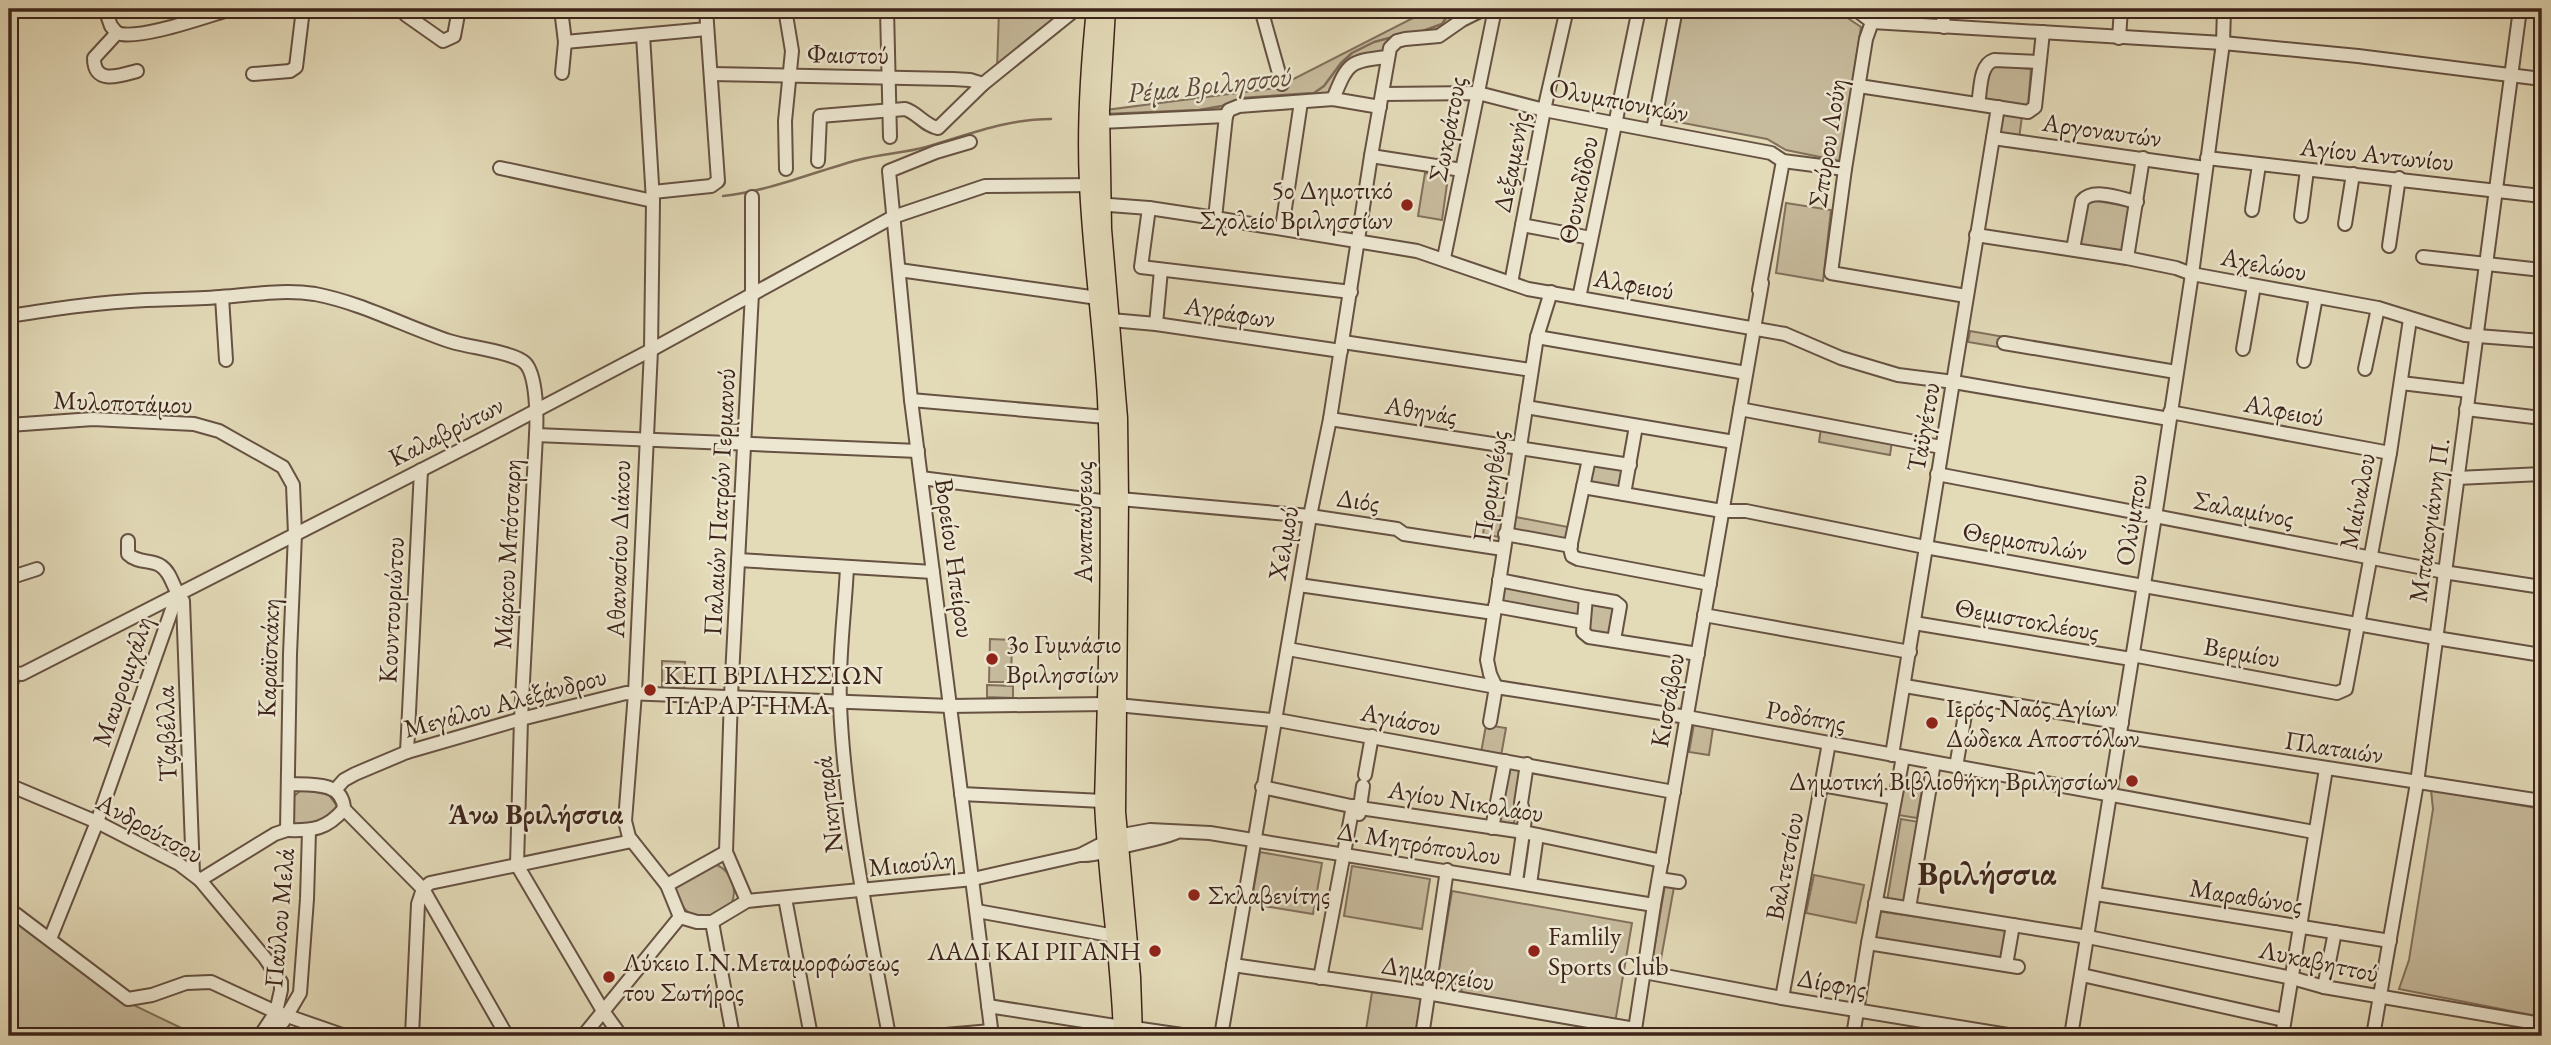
<svg xmlns="http://www.w3.org/2000/svg" width="2551" height="1045" font-family="'EB Garamond',serif">
	<rect width="100%" height="100%" fill="#e3dab8"/>
	<filter id="stains"><feTurbulence type="fractalNoise" baseFrequency=".00286" numOctaves="4"/><feColorMatrix values="0 0 0 0 .2 0 0 0 0 .09 0 0 0 0 .02 0 0 0 .5 -.17"/></filter>
	<radialGradient id="worn" r=".72"><stop offset=".6" stop-color="#630" stop-opacity="0"/><stop offset="1" stop-color="#630" stop-opacity=".3"/></radialGradient>
	<!-- green -->
	<g fill="#c7bb9d" stroke="#82705c" stroke-width="2">
		<polygon points="1073,9 997,69 999,10"/>
		<polygon points="1421,9 1472,9 1434,32 1404,37 1388,52 1365,56 1332,95 1226,112 1106,116 1106,110 1276,88 1417,16"/>
		<polygon points="1682,9 1834,9 1861,27 1840,161 1786,150 1767,139 1662,119"/>
		<polygon points="1987,64 2031,69 2028,106 1982,100"/>
		<polygon points="2001,113 2022,116 2019,139 1998,135"/>
		<polygon points="1425,173 1448,177 1442,220 1418,216"/>
		<polygon points="2085,199 2132,207 2122,257 2076,248"/>
		<polygon points="1786,203 1831,210 1823,281 1776,273"/>
		<polygon points="1970,331 2005,337 2004,348 1968,342"/>
		<polygon points="1821,428 1892,441 1890,455 1819,442"/>
		<polygon points="1591,461 1625,467 1620,491 1587,485"/>
		<polygon points="1486,514 1503,517 1499,537 1483,534"/>
		<polygon points="1511,516 1573,528 1571,543 1509,531"/>
		<polygon points="1501,587 1580,599 1578,616 1501,605"/>
		<polygon points="1588,602 1618,608 1613,639 1588,631"/>
		<polygon points="990,639 1012,640 1011,682 989,682"/>
		<polygon points="662,661 685,662 684,691 662,690"/>
		<polygon points="987,685 1013,686 1013,698 987,697"/>
		<polygon points="1694,724 1713,728 1709,755 1689,752"/>
		<polygon points="1486,725 1506,728 1501,756 1481,753"/>
		<polygon points="1507,768 1522,770 1513,829 1498,826"/>
		<polygon points="1904,780 1923,784 1917,818 1898,815"/>
		<path d="M306 790 329 795 337 806C327 824 311 825 293 826L292 798 300 791Z"/>
		<polygon points="2431,790 2542,809 2542,1017 2399,989 2409,960 2433,809"/>
		<polygon points="1901,819 1919,822 1905,904 1887,901"/>
		<polygon points="1260,852 1322,863 1313,914 1251,904"/>
		<path d="M717 865C732 872 737 888 732 903L704 919C682 913 682 906 674 886L707 868Z"/>
		<polygon points="1352,866 1430,879 1422,929 1344,916"/>
		<polygon points="1814,875 1864,885 1856,923 1806,913"/>
		<polygon points="1665,885 1674,887 1659,970 1651,968"/>
		<polygon points="1452,891 1632,923 1615,1023 1461,996 1462,985 1437,980"/>
		<polygon points="1877,911 2007,930 2002,960 1871,940"/>
		<polygon points="9,912 125,1001 198,1036 9,1036"/>
		<polygon points="1372,992 1422,998 1416,1036 1365,1036"/>
	</g>
	<g fill="none" stroke-linecap="round" stroke-linejoin="round">
		<!-- stream -->
		<g stroke="#7f6c58" stroke-width="2.5">
			<polyline points="1872,15 1879,17 1894,9"/>
			<polyline points="1420,32 1442,24 1452,9"/>
			<polyline points="1109,114 1199,110 1222,106 1243,98 1314,93 1324,86 1341,63 1352,53 1374,42 1393,37"/>
			<path d="M723 196C770 191 813 172 858 160 880 154 904 153 926 147 968 135 1006 119 1051 119"/>
		</g>
		<defs>
			<g id="minor">
				<polyline points="105,9 111,26 117,33"/>
				<polyline points="401,9 406,15 443,41 454,36 459,9"/>
				<polyline points="561,9 565,42 562,73"/>
				<polyline points="785,9 792,51 785,121 786,169"/>
				<polyline points="887,9 890,137"/>
				<polyline points="1261,9 1282,84"/>
				<polyline points="1855,9 1872,22"/>
				<polyline points="1942,9 1944,27"/>
				<polyline points="1872,22 2223,43 2358,56 2542,79"/>
				<polyline points="1872,22 1866,39 1845,169 1831,273 1966,296"/>
				<path d="M117 33C138 41 207 16 231 9"/>
				<path d="M117 33 94 58C94 85 119 76 137 71"/>
				<path d="M643 35 653 201 651 350 635 693 625 821 629 837 667 885 680 917 697 922H712L747 901 973 879 1080 855C1094 856 1105 851 1119 848 1138 842 1157 840 1175 833"/>
				<polyline points="2119,38 2121,9"/>
				<polyline points="565,42 707,29"/>
				<polyline points="253,74 290,71 296,67 303,9"/>
				<polyline points="711,74 953,79 970,80 983,84"/>
				<polyline points="1859,86 2028,112 2035,107 2043,32"/>
				<polyline points="1383,94 1478,93 1544,110 1771,153 1783,161 1845,169"/>
				<path d="M1333 99C1348 63 1348 61 1388 57"/>
				<path d="M1978 104C1981 90 1979 65 1994 60L2039 62"/>
				<polyline points="1226,116 1229,110 1239,106 1333,99 1380,107"/>
				<polyline points="1101,122 1226,116"/>
				<polyline points="1653,130 1676,9"/>
				<polyline points="1993,138 2205,168"/>
				<polyline points="970,142 936,152 889,171 911,400 992,1036"/>
				<polyline points="1371,156 1462,170"/>
				<polyline points="2207,158 2542,196"/>
				<path d="M818 161 820 116 905 109C918 113 925 126 938 128L983 84 1076 9"/>
				<polyline points="500,168 653,201"/>
				<polyline points="653,192 711,186 718,181 706,9"/>
				<polyline points="1096,204 1149,208 1215,218 1417,251 1528,289 1785,334 1841,358 1898,375 1954,382 2169,419"/>
				<polyline points="1149,208 1141,267 1351,292"/>
				<polyline points="2252,210 2259,165"/>
				<polyline points="2301,216 2307,170"/>
				<polyline points="1215,218 1226,116"/>
				<polyline points="2345,224 2353,174"/>
				<polyline points="1522,225 1591,238"/>
				<polyline points="1282,228 1301,102"/>
				<polyline points="1976,235 2127,258 2176,268 2192,274 2378,308 2465,335 2542,341"/>
				<polyline points="2389,246 2399,178"/>
				<path d="M2073 249 2082 201C2093 187 2122 199 2137 202"/>
				<polyline points="2423,257 2542,270"/>
				<polyline points="1444,258 1495,9"/>
				<polyline points="2127,258 2143,158"/>
				<polyline points="899,270 1098,298"/>
				<polyline points="1511,283 1544,110 1567,9"/>
				<polyline points="1759,290 1783,161"/>
				<polyline points="222,297 226,360"/>
				<polyline points="1579,298 1639,9"/>
				<path d="M9 316C54 309 100 302 146 300 170 299 195 299 220 297 252 295 282 289 315 294 362 303 404 326 449 341 466 347 515 352 525 363 537 375 537 418 536 435L521 719 517 865 603 1011 621 1036"/>
				<polyline points="1111,320 1156,324 1341,351"/>
				<polyline points="1156,324 1161,270"/>
				<polyline points="1537,337 1746,373"/>
				<polyline points="1343,342 1531,370"/>
				<polyline points="2004,343 2176,372"/>
				<polyline points="2243,349 2254,286"/>
				<polyline points="2304,361 2316,297"/>
				<polyline points="2365,369 2378,308"/>
				<polyline points="2401,383 2469,391"/>
				<polyline points="911,400 1106,417"/>
				<polyline points="1526,407 1734,442"/>
				<polyline points="1740,409 1941,447"/>
				<polyline points="2466,409 2542,418"/>
				<polyline points="2170,412 2390,453"/>
				<polyline points="1330,419 1630,465"/>
				<path d="M9 425 93 419 194 424 219 431 283 467 293 485 295 534 290 654 287 830C313 831 327 829 344 809 343 780 308 785 288 784"/>
				<polyline points="536,435 918,451"/>
				<polyline points="1589,459 1570,548 1572,556 1578,559 1710,584"/>
				<polyline points="1937,474 2450,573 2542,587"/>
				<polyline points="921,478 1109,502"/>
				<polyline points="2457,478 2542,474"/>
				<polyline points="1583,487 1722,511 1746,511 1925,547 2436,638 2542,655"/>
				<polyline points="1624,494 1636,426"/>
				<polyline points="1120,499 1310,516 1397,529 1404,534 1503,549"/>
				<polyline points="1505,534 1571,546"/>
				<path d="M128 541V554C138 564 151 559 161 566 173 574 173 591 183 601L193 874"/>
				<polyline points="738,560 933,572"/>
				<path d="M847 567C845 612 838 659 840 705 845 816 869 927 889 1036"/>
				<polyline points="9,578 37,569"/>
				<polyline points="1499,580 1586,597 1583,632 1589,637 1698,654"/>
				<polyline points="1299,585 1494,613"/>
				<polyline points="1586,597 1615,602 1620,606 1614,640"/>
				<polyline points="1495,606 1583,622"/>
				<polyline points="1704,615 1910,652"/>
				<polyline points="1914,623 2131,659"/>
				<polyline points="1288,649 1496,687 1687,717 2314,832"/>
				<polyline points="2132,655 2337,693 2346,689 2390,453 2410,319"/>
				<polyline points="14,673 22,674 480,440 651,350 893,217 985,186 1095,185"/>
				<polyline points="1905,686 2122,723"/>
				<polyline points="9,691 14,673"/>
				<polyline points="1117,705 1283,721 1674,792"/>
				<polyline points="1490,722 1496,687 1490,674 1487,660 1537,337 1551,292"/>
				<polyline points="2120,736 2542,801"/>
				<polyline points="407,752 421,470"/>
				<polyline points="1892,755 1998,107"/>
				<polyline points="1956,767 1968,697"/>
				<polyline points="1365,775 1372,736"/>
				<polyline points="9,785 97,822 179,864 200,880 265,958 281,982 281,990 276,1012 260,1036"/>
				<polyline points="1822,785 1895,798"/>
				<polyline points="1262,787 1360,808 1524,832 1662,861"/>
				<polyline points="335,790 344,780 355,774 407,752 521,719 626,693 950,706 1105,704"/>
				<polyline points="961,794 1103,801"/>
				<polyline points="344,809 423,889 507,1036"/>
				<polyline points="1359,814 1363,786"/>
				<polyline points="1492,828 1505,761"/>
				<polyline points="726,852 731,696 752,293 752,197"/>
				<polyline points="1080,855 1117,836 1150,830 1210,833 1654,905"/>
				<polyline points="1659,879 1679,882"/>
				<polyline points="200,880 275,834 287,830"/>
				<polyline points="1516,881 1525,819 1521,803 1527,764"/>
				<polyline points="1530,884 1537,835"/>
				<polyline points="667,885 726,852 747,901"/>
				<polyline points="2096,894 2390,941"/>
				<polyline points="785,898 811,1036"/>
				<polyline points="1875,903 2088,937 2292,978 2324,987 2542,1024"/>
				<polyline points="1909,908 1934,763"/>
				<polyline points="9,909 128,999 152,995 186,983 211,982 276,1012 345,1036"/>
				<polyline points="977,911 1115,936"/>
				<polyline points="712,922 733,1036"/>
				<polyline points="50,939 97,822 177,595"/>
				<polyline points="1868,943 2018,967"/>
				<polyline points="1233,965 1415,991 1635,1029"/>
				<polyline points="2006,965 2013,925"/>
				<polyline points="1644,972 1782,998 2014,1036"/>
				<polyline points="2082,975 2284,1020"/>
				<polyline points="1320,978 1353,806"/>
				<polyline points="2324,987 2335,932"/>
				<polyline points="1782,998 1829,743"/>
				<polyline points="988,1006 1122,1027"/>
				<polyline points="1134,1028 1189,1036"/>
				<polyline points="262,1036 283,1022 300,993 307,899 309,831"/>
				<polyline points="412,1036 418,904 423,889 430,883 632,841"/>
				<polyline points="583,1036 680,917"/>
				<polyline points="934,1036 991,1031"/>
				<polyline points="1221,1036 1310,516 1330,419 1371,156 1390,48 1397,41 1405,39 1439,36 1462,20 1484,9"/>
				<polyline points="1422,1036 1447,870"/>
				<polyline points="1634,1036 1654,905 1762,283"/>
				<polyline points="1853,1036 1868,943 1903,757"/>
				<polyline points="2071,1036 2158,498 2192,274 2223,43 2224,9"/>
				<polyline points="2282,1036 2326,769"/>
				<polyline points="2373,1036 2417,783 2520,9"/>
			</g>
			<g id="major">
				<path d="M1095 9C1089 67 1085 124 1088 183 1091 255 1102 327 1106 399 1112 532 1107 667 1103 801 1106 880 1120 957 1122 1036"/>
				<polyline points="1107,9 1101,110 1103,229 1119,418 1120,499 1117,812 1132,977 1134,1036"/>
			</g>
		</defs>
		<!-- minor casing -->
		<use href="#minor" stroke="#665242" stroke-width="16"/>
		<!-- major casing -->
		<use href="#major" stroke="#3d241a" stroke-width="19"/>
		<!-- minor -->
		<use href="#minor" stroke="#ede7d1" stroke-width="12"/>
		<!-- major -->
		<use href="#major" stroke="#e3dab8" stroke-width="16"/>
	</g>
	<!-- markers -->
	<g fill="#8f2418" stroke="#ede7d1" stroke-width="2.5">
		<circle cx="1407" cy="205" r="7"/>
		<circle cx="992" cy="659" r="7"/>
		<circle cx="650" cy="690" r="7"/>
		<circle cx="1932" cy="723" r="7"/>
		<circle cx="2132" cy="781" r="7"/>
		<circle cx="1194" cy="895" r="7"/>
		<circle cx="1155" cy="951" r="7"/>
		<circle cx="1534" cy="951" r="7"/>
		<circle cx="609" cy="977" r="7"/>
	</g>
	<g text-anchor="middle" stroke-width="5" stroke-linejoin="round" paint-order="stroke">
		<!-- street labels -->
		<g font-size="26" fill="#3d241a" stroke="#ede7d1">
			<text transform="translate(848 54) rotate(1)" y="9">Φαιστού</text>
			<text transform="translate(1619 100) rotate(11)" y="9">Ολυμπιονικών</text>
			<text transform="translate(1447 129) rotate(-79)" y="9">Σωκράτους</text>
			<text transform="translate(2102 130) rotate(8)" y="9">Αργοναυτών</text>
			<text transform="translate(1827 143) rotate(-81)" y="9">Σπύρου Λούη</text>
			<text transform="translate(2377 154) rotate(6)" y="9">Αγίου Αντωνίου</text>
			<text transform="translate(1511 162) rotate(-79)" y="9">Δεξαμενής</text>
			<text transform="translate(1578 190) rotate(-78)" y="9">Θουκιδίδου</text>
			<text transform="translate(2264 264) rotate(11)" y="9">Αχελώου</text>
			<text transform="translate(1634 284) rotate(10)" y="9">Αλφειού</text>
			<text transform="translate(1230 312) rotate(9)" y="9">Αγράφων</text>
			<text transform="translate(123 402) rotate(2)" y="9">Μυλοποτάμου</text>
			<text transform="translate(1421 410) rotate(9)" y="9">Αθηνάς</text>
			<text transform="translate(2284 410) rotate(11)" y="9">Αλφειού</text>
			<text transform="translate(1923 427) rotate(-80)" y="9">Ταϋγέτου</text>
			<text transform="translate(446 431) rotate(-27)" y="9">Καλαβρύτων</text>
			<text transform="translate(1490 486) rotate(-81)" y="9">Προμηθέως</text>
			<text transform="translate(1358 500) rotate(8)" y="9">Διός</text>
			<text transform="translate(2357 501) rotate(-79)" y="9">Μαίναλου</text>
			<text transform="translate(719 502) rotate(-87)" y="9">Παλαιών Πατρών Γερμανού</text>
			<text transform="translate(2244 509) rotate(11)" y="9">Σαλαμίνος</text>
			<text transform="translate(2131 520) rotate(-81)" y="9">Ολύμπου</text>
			<text transform="translate(2429 520) rotate(-82)" y="9">Μπακογιάννη Π.</text>
			<text transform="translate(1083 522) rotate(-90)" y="9">Αναπαύσεως</text>
			<text transform="translate(2025 541) rotate(10)" y="9">Θερμοπυλών</text>
			<text transform="translate(1283 543) rotate(-80)" y="9">Χελμού</text>
			<text transform="translate(618 549) rotate(-88)" y="9">Αθανασίου Διάκου</text>
			<text transform="translate(507 554) rotate(-87)" y="9">Μάρκου Μπότσαρη</text>
			<text transform="translate(955 558) rotate(82)" y="9">Βορείου Ηπείρου</text>
			<text transform="translate(391 610) rotate(-87)" y="9">Κουντουριώτου</text>
			<text transform="translate(2027 619) rotate(10)" y="9">Θεμιστοκλέους</text>
			<text transform="translate(2242 652) rotate(10)" y="9">Βερμίου</text>
			<text transform="translate(268 658) rotate(-88)" y="9">Καραϊσκάκη</text>
			<text transform="translate(122 681) rotate(-71)" y="9">Μαυρομιχάλη</text>
			<text transform="translate(1667 700) rotate(-80)" y="9">Κισσάβου</text>
			<text transform="translate(505 702) rotate(-15)" y="9">Μεγάλου Αλεξάνδρου</text>
			<text transform="translate(1806 716) rotate(10)" y="9">Ροδόπης</text>
			<text transform="translate(1401 719) rotate(11)" y="9">Αγιάσου</text>
			<text transform="translate(166 734) rotate(-92)" y="9">Τζαβέλλα</text>
			<text transform="translate(2334 747) rotate(9)" y="9">Πλαταιών</text>
			<text transform="translate(1466 801) rotate(9)" y="9">Αγίου Νικολάου</text>
			<text transform="translate(828 805) rotate(-97)" y="9">Νικηταρά</text>
			<text transform="translate(150 828) rotate(29)" y="9">Ανδρούτσου</text>
			<text transform="translate(1419 843) rotate(9)" y="9">Δ. Μητρόπουλου</text>
			<text transform="translate(912 863) rotate(-6)" y="9">Μιαούλη</text>
			<text transform="translate(1784 866) rotate(-79)" y="9">Βαλτετσίου</text>
			<text transform="translate(2246 896) rotate(9)" y="9">Μαραθώνος</text>
			<text transform="translate(279 918) rotate(-85)" y="9">Παύλου Μελά</text>
			<text transform="translate(2319 961) rotate(12)" y="9">Λυκαβηττού</text>
			<text transform="translate(1438 973) rotate(9)" y="9">Δημαρχείου</text>
			<text transform="translate(1832 983) rotate(10)" y="9">Δίρφης</text>
		</g>
		<!-- poi labels -->
		<g font-size="26" fill="#3d241a" stroke="#ede7d1" text-anchor="start">
			<text x="1393" y="199" text-anchor="end">5ο Δημοτικό<tspan x="1393" dy="30">Σχολείο Βριλησσίων</tspan></text>
			<text x="1006" y="653">3ο Γυμνάσιο<tspan x="1006" dy="30">Βριλησσίων</tspan></text>
			<text x="664" y="684">ΚΕΠ ΒΡΙΛΗΣΣΙΩΝ<tspan x="664" dy="30">ΠΑΡΑΡΤΗΜΑ</tspan></text>
			<text x="1946" y="717">Ιερός Ναός Αγίων<tspan x="1946" dy="30">Δώδεκα Αποστόλων</tspan></text>
			<text x="2118" y="790" text-anchor="end">Δημοτική Βιβλιοθήκη Βριλησσίων</text>
			<text x="1208" y="904">Σκλαβενίτης</text>
			<text x="1548" y="945">Famlily<tspan x="1548" dy="30">Sports Club</tspan></text>
			<text x="1141" y="960" text-anchor="end">ΛΑΔΙ ΚΑΙ ΡΙΓΑΝΗ</text>
			<text x="623" y="971">Λύκειο Ι.Ν.Μεταμορφώσεως<tspan x="623" dy="30">του Σωτήρος</tspan></text>
		</g>
		<!-- water labels -->
		<g font-size="28" font-style="italic" fill="#5e4839" stroke="#ede7d1">
			<text transform="translate(1209 84) rotate(-6)" y="10">Ρέμα Βριλησσού</text>
		</g>
		<!-- neighbourhood labels -->
		<g font-size="28" font-weight="bold" fill="#3d241a" stroke="#ede7d1">
			<text x="536" y="824">Άνω Βριλήσσια</text>
		</g>
		<!-- district labels -->
		<g font-size="33" font-weight="bold" fill="#3d241a" stroke="#ede7d1">
			<text x="1987" y="885">Βριλήσσια</text>
		</g>
	</g>
	<!-- margin -->
	<rect width="2551" height="1045" fill="none" stroke="#e3dab8" stroke-width="35"/>
	<rect x="10" y="10" width="2530" height="1024" fill="none" stroke="#3d241a" stroke-width="3.5"/>
	<rect x="18" y="18" width="2516" height="1010" fill="none" stroke="#3d241a" stroke-width="2"/>
	<rect width="100%" height="100%" filter="url(#stains)"/>
	<rect width="100%" height="100%" fill="url(#worn)"/>
</svg>
